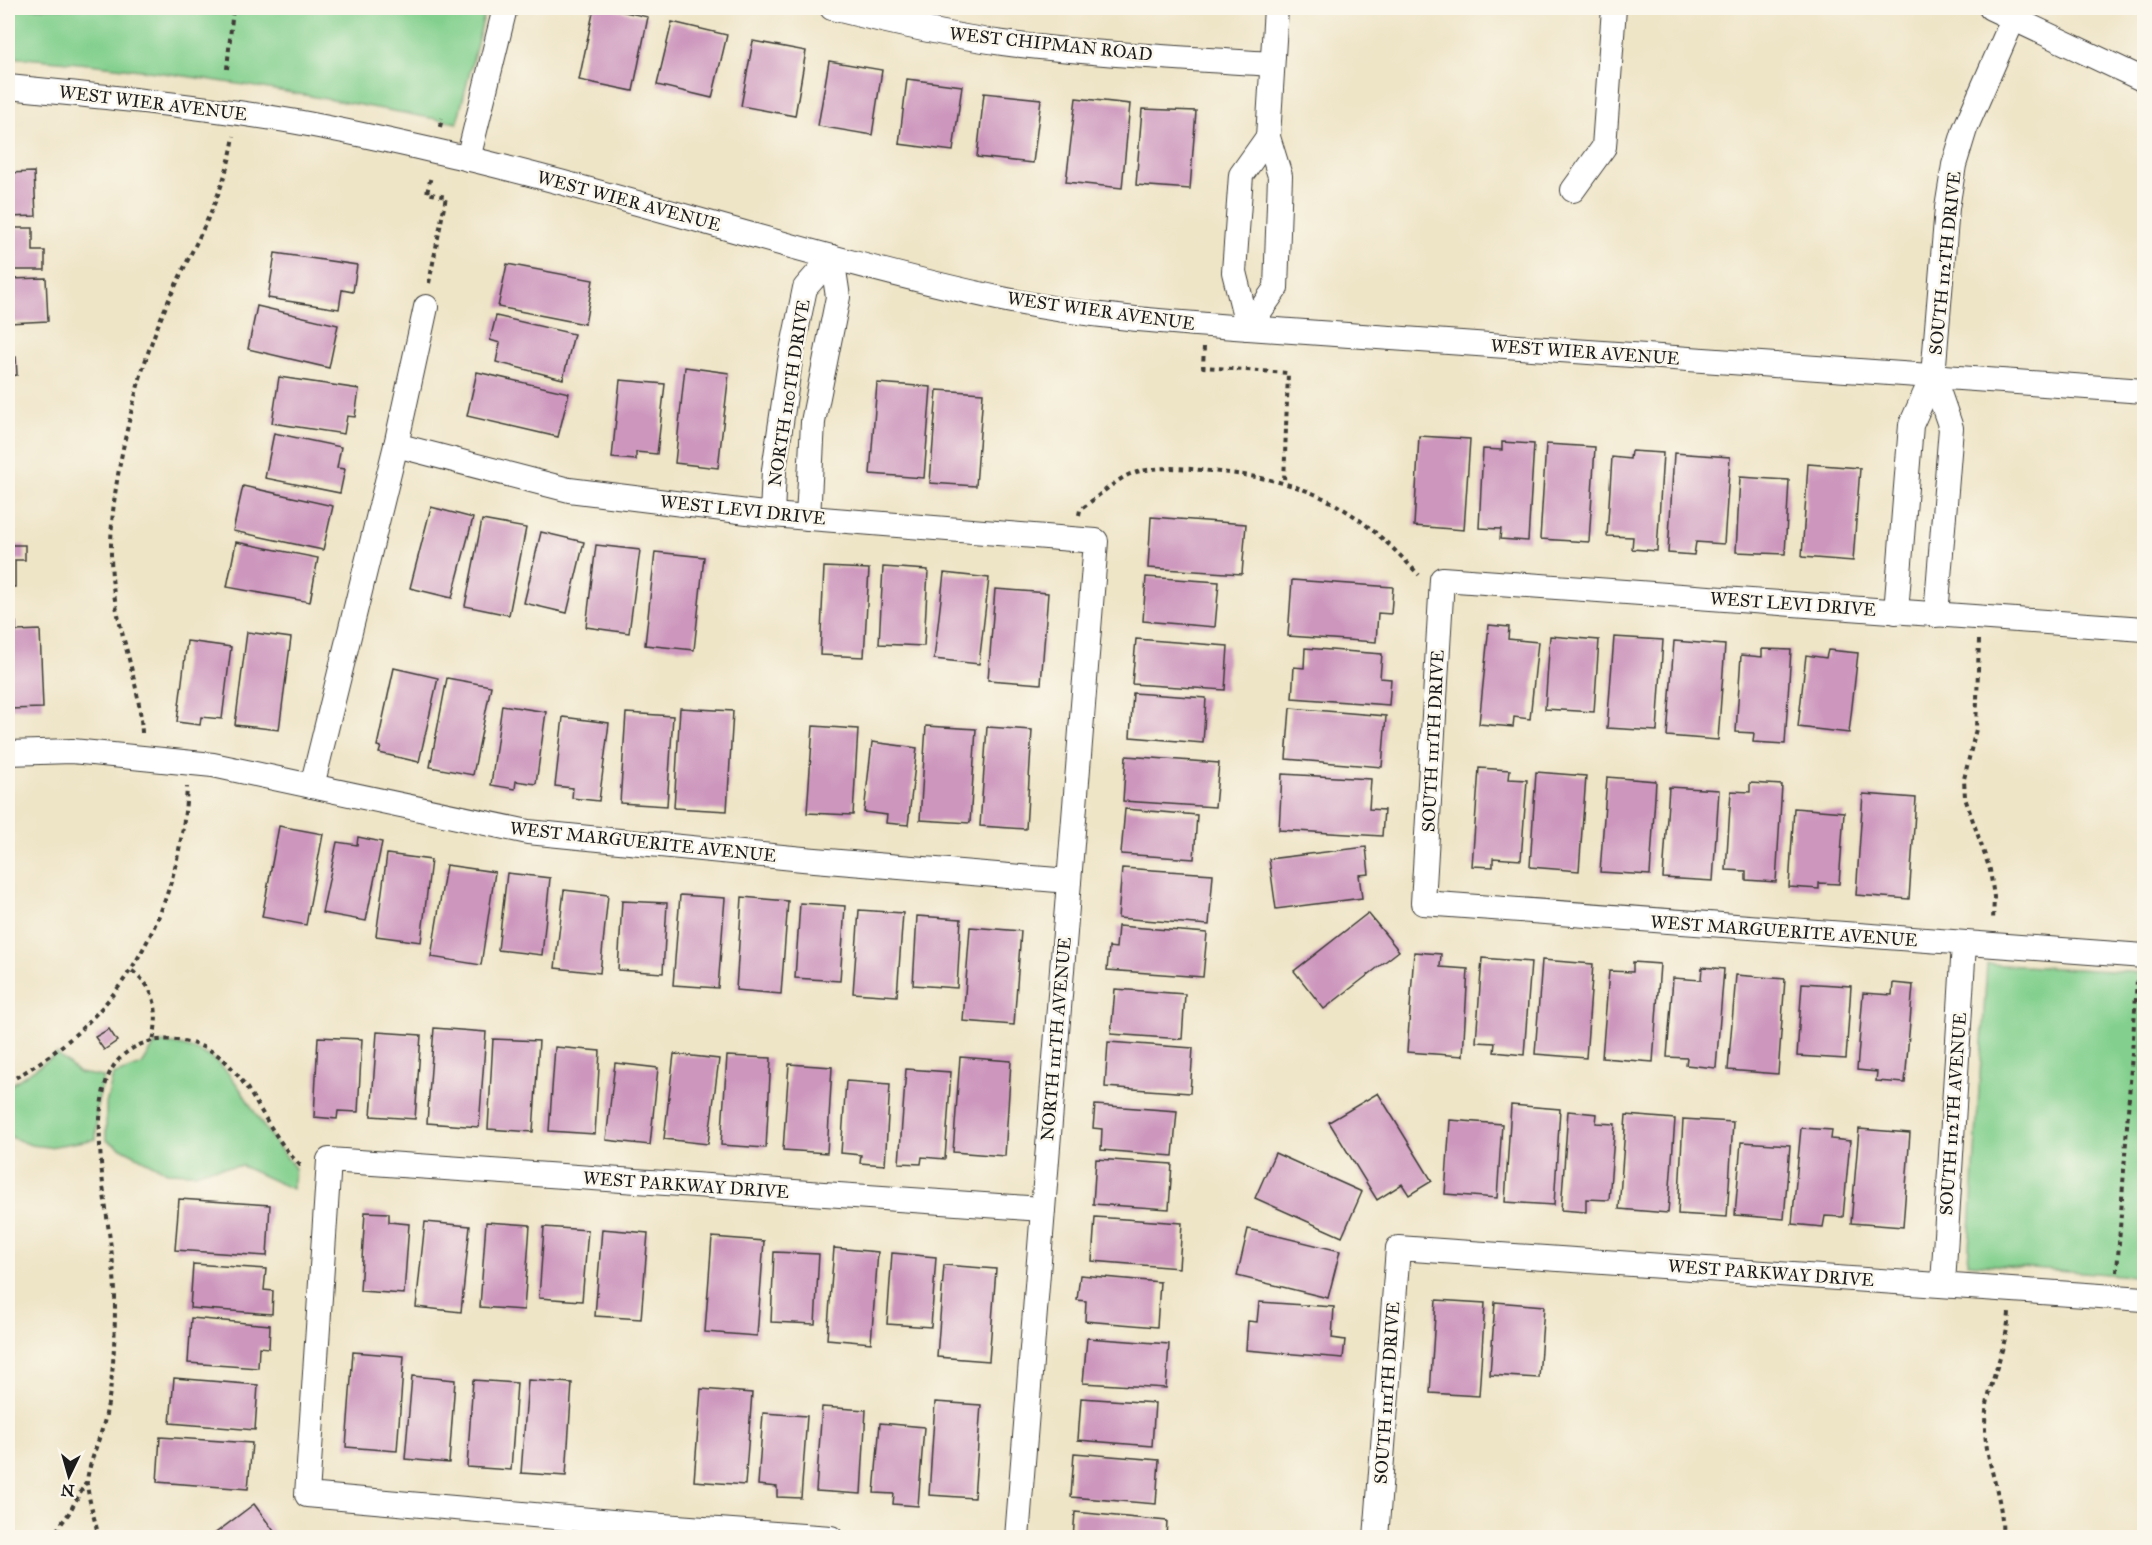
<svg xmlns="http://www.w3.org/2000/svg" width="2152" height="1545" font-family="'IM FELL Great Primer',serif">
	<rect width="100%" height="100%" fill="#fbf7ec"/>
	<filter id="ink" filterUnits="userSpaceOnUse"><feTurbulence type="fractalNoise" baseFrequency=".0167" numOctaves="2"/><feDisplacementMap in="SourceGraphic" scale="12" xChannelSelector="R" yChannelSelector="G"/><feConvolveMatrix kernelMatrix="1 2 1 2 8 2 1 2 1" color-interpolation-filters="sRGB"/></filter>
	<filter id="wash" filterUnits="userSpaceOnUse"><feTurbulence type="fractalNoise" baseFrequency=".008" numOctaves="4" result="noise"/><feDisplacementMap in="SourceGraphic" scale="24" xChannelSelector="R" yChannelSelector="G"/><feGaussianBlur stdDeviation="1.35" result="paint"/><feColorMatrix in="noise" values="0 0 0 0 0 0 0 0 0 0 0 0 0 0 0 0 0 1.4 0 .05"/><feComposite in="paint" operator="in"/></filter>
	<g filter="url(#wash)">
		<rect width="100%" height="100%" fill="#eee4c6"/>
		<!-- green -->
		<g fill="#83d08e" stroke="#507655" stroke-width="1.5">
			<path d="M8 8H486L457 123C308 95 159 67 8 57Z"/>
			<polygon points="1987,964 2144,973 2144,1277 1968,1263"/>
			<path d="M165 1043C221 1048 235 1081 262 1124 272 1139 284 1154 295 1168L292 1189 242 1166 211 1168 195 1173 167 1172 106 1140V1104L113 1075 142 1065 155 1044Z"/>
			<polygon points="57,1054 79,1073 104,1077 97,1105 96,1139 49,1147 31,1145 8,1136 8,1087"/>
		</g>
		<g id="blocks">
			<!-- building -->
			<g fill="#cd97bd">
				<polygon points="594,8 615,8 615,10 648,17 633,91 579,80"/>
				<polygon points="1150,8 1191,8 1191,12"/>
				<polygon points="672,22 727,35 712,98 657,85"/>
				<polygon points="753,41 806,51 795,116 741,106"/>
				<polygon points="829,61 882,70 872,135 818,126"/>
				<polygon points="907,79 962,86 953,151 899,144"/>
				<polygon points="984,93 1041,99 1033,163 977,157"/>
				<polygon points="1076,98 1130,104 1122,188 1066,182"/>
				<polygon points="1142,109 1196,111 1190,189 1136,185"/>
				<polygon points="34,172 36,216 8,217 8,173"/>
				<polygon points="8,228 33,228 33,251 45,251 45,270 8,270"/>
				<polygon points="275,253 357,265 353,292 342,290 339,309 268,298"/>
				<polygon points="507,264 593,280 585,324 498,307"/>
				<polygon points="46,278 48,321 8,323 8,279"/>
				<polygon points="257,306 338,325 329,368 248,349"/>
				<polygon points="496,316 574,334 563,379 496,362 500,343 490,340"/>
				<polygon points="8,357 16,357 17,375 8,376"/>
				<polygon points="685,367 729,373 718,468 675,463"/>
				<polygon points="477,372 569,393 558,437 467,416"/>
				<polygon points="279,377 359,389 355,417 347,416 344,434 272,423"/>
				<polygon points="620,380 665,384 657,454 636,452 636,460 612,458"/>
				<polygon points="877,383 931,387 924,478 870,474"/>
				<polygon points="937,390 983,393 976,486 930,483"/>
				<polygon points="274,433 341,447 337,468 345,469 340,493 265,478"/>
				<polygon points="8,436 10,436 12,479 8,479"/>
				<polygon points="1419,436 1470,439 1464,530 1414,526"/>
				<polygon points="1502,442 1534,444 1528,541 1500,539 1501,529 1479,528 1483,449 1502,450"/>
				<polygon points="1546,444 1595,447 1589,542 1540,539"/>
				<polygon points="1631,451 1663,453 1657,551 1632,549 1633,537 1607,536 1612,457 1630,459"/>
				<polygon points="1674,453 1730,457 1724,544 1696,542 1694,555 1668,553"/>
				<polygon points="1808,464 1860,468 1853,561 1802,557"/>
				<polygon points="1740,477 1789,480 1785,554 1736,552"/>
				<polygon points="243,486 333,506 323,550 233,531"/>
				<polygon points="431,507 473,518 452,598 410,588"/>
				<polygon points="1151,517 1246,524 1242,574 1148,568"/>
				<polygon points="482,520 526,528 509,615 465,606"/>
				<polygon points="541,532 584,542 567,613 524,603"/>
				<polygon points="236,542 318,558 310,602 227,587"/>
				<polygon points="8,545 25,545 25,560 15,560 15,587 8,587"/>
				<polygon points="596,545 640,550 629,633 586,627"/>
				<polygon points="655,552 704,557 694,650 645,645"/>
				<polygon points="824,567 869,569 864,657 820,655"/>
				<polygon points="883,567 928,570 924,646 879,644"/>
				<polygon points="944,573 989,578 979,664 934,659"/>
				<polygon points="1146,577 1219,582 1215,627 1143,621"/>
				<polygon points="1292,580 1393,587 1391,614 1378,613 1376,642 1288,636"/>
				<polygon points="995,589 1048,593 1041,684 988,680"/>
				<polygon points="8,622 16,622 16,631 40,630 43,708 8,709"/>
				<polygon points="1489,625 1509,627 1508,639 1538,642 1530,719 1514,717 1513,727 1479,724"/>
				<polygon points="247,632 291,638 279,730 235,725"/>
				<polygon points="1550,636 1599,640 1594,712 1545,709"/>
				<polygon points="1614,637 1663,640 1657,731 1607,728"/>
				<polygon points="1136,639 1228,646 1225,690 1132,684"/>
				<polygon points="187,641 231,647 222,719 201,717 200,725 177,722"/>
				<polygon points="1674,641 1725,645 1718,740 1667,736"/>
				<polygon points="1305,648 1382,654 1380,678 1391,679 1389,705 1292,698 1294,667 1304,668"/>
				<polygon points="1762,649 1791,650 1785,744 1753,742 1754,733 1736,732 1741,655 1762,657"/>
				<polygon points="1828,650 1858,653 1849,733 1798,727 1806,655 1826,658"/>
				<polygon points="394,668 438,678 419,762 379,753 381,747 377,746"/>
				<polygon points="447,678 491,686 473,775 430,767"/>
				<polygon points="1133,693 1206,698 1203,743 1130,737"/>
				<polygon points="502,705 546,712 536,784 516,781 515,789 491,785"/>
				<polygon points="680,708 733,711 727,811 674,808"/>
				<polygon points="1290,708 1386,716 1382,767 1286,759"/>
				<polygon points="626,713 673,716 667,806 620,803"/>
				<polygon points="563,717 609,723 599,801 572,798 573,788 555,786"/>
				<polygon points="813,726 858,729 853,815 807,813"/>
				<polygon points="926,726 976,729 970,823 920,820"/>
				<polygon points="987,727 1032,730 1026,829 980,826"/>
				<polygon points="872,742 917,748 908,825 886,823 887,815 864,812"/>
				<polygon points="1126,756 1219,763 1215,807 1123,801"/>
				<polygon points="1479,768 1510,770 1509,779 1527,780 1521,860 1493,858 1493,867 1472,866"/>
				<polygon points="1536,772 1586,776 1579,871 1530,867"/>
				<polygon points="1282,774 1371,779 1369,809 1384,810 1382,836 1279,830"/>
				<polygon points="1607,777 1656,781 1650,875 1600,872"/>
				<polygon points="1750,783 1782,785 1776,882 1746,880 1746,871 1726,870 1731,791 1750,792"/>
				<polygon points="1669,787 1719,790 1713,881 1663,878"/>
				<polygon points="1863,794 1916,798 1909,899 1856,895"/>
				<polygon points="1794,808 1844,812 1839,884 1819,883 1819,889 1789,887"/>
				<polygon points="1125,809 1197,815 1194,859 1121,854"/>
				<polygon points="279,826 323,834 306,925 262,917"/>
				<polygon points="358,837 382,842 366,921 322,913 337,842 357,845"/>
				<polygon points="1366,847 1369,874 1359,875 1362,898 1276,909 1269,859"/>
				<polygon points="387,854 431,860 421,942 376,936"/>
				<polygon points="446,865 495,872 481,965 431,957"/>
				<polygon points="1122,868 1213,874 1209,925 1118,918"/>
				<polygon points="507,873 550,878 542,955 498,950"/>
				<polygon points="564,890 608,895 600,973 555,968"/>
				<polygon points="680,895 725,898 718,988 673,985"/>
				<polygon points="742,897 788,901 781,994 736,990"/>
				<polygon points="622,901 667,903 663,973 618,970"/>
				<polygon points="800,903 845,906 840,981 795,978"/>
				<polygon points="859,910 903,913 897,996 853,993"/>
				<polygon points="1368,913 1399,951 1324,1009 1294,971"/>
				<polygon points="917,916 961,919 957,988 913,985"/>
				<polygon points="1118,926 1207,933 1203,977 1107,970 1109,947 1116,948"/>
				<polygon points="970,927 1021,931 1014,1025 963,1021"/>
				<polygon points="1414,952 1441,954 1440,967 1468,969 1463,1056 1407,1052"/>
				<polygon points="1482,958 1531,962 1524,1055 1494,1052 1495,1043 1476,1042"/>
				<polygon points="1542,960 1593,964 1586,1058 1535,1054"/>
				<polygon points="1633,962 1660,964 1653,1062 1602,1058 1609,971 1633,972"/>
				<polygon points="1702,967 1724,969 1716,1068 1686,1065 1687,1058 1667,1057 1673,978 1701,980"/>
				<polygon points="1736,975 1785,979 1778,1074 1728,1070"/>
				<polygon points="1802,983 1851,986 1846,1059 1797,1056"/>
				<polygon points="1893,983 1913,985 1905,1083 1876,1081 1877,1072 1857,1070 1863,993 1892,995"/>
				<polygon points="1115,989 1185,994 1182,1039 1111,1034"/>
				<polygon points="434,1028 486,1032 479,1127 427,1123"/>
				<polygon points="109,1029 117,1041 104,1050 95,1037"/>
				<polygon points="377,1032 421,1035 415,1119 371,1116"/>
				<polygon points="318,1037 362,1039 358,1112 338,1111 337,1119 314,1117"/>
				<polygon points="493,1039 539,1041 533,1132 488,1129"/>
				<polygon points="1108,1042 1193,1048 1190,1093 1105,1087"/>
				<polygon points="555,1047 600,1051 595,1134 549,1131"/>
				<polygon points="674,1054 719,1059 708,1144 664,1139"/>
				<polygon points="727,1056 771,1058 766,1148 721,1145"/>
				<polygon points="960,1057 1011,1061 1005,1156 953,1152"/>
				<polygon points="615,1063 658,1068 650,1145 606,1140"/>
				<polygon points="789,1064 832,1067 827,1153 783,1150"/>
				<polygon points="906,1069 951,1072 945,1159 922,1157 921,1164 899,1163"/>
				<polygon points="846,1081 890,1084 885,1165 860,1163 861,1155 841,1153"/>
				<polygon points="1378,1093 1432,1181 1409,1195 1402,1184 1377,1200 1329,1122"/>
				<polygon points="1095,1105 1177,1111 1173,1156 1101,1150 1102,1129 1093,1128"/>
				<polygon points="1511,1105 1560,1109 1554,1205 1505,1202"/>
				<polygon points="1568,1111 1597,1114 1596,1123 1615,1124 1609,1200 1586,1199 1586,1212 1561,1210"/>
				<polygon points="1626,1115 1675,1119 1668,1213 1619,1209"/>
				<polygon points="1683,1119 1733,1122 1727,1217 1678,1214"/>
				<polygon points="1450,1120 1502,1124 1497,1198 1445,1194"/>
				<polygon points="1801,1128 1832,1130 1831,1139 1850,1141 1843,1217 1825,1216 1823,1227 1792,1224"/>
				<polygon points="1859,1129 1910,1133 1903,1227 1851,1223"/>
				<polygon points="1741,1142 1790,1145 1784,1219 1735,1215"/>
				<polygon points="1275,1153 1362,1192 1342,1237 1255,1198"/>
				<polygon points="1096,1159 1172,1164 1169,1209 1093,1204"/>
				<polygon points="179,1199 270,1205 267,1256 175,1250"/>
				<polygon points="365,1212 389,1213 389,1222 409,1224 404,1294 360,1291"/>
				<polygon points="1095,1217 1182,1223 1179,1268 1092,1261"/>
				<polygon points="425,1222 470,1226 461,1312 416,1307"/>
				<polygon points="486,1222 530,1225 524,1310 480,1307"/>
				<polygon points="544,1227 588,1230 582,1301 539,1298"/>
				<polygon points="602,1229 648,1233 641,1319 595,1316"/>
				<polygon points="1248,1229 1340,1251 1328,1298 1237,1276"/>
				<polygon points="712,1237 764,1241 757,1336 705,1332"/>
				<polygon points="834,1248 878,1252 871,1343 827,1339"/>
				<polygon points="774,1252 819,1254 815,1324 771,1322"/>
				<polygon points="892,1253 936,1257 931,1327 887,1324"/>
				<polygon points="193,1264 266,1269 264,1290 273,1291 272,1314 190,1308"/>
				<polygon points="944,1265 996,1269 989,1361 937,1357"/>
				<polygon points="1080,1275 1160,1282 1157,1327 1085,1321 1086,1301 1077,1300"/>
				<polygon points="1436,1300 1485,1303 1479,1396 1430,1393"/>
				<polygon points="1259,1302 1334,1307 1332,1338 1345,1340 1343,1358 1246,1350 1248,1321 1257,1322"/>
				<polygon points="1495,1302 1544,1306 1539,1378 1490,1375"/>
				<polygon points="191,1318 270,1325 269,1348 259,1347 258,1368 188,1363"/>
				<polygon points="1087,1338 1169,1344 1166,1388 1083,1383"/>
				<polygon points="353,1352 404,1356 397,1451 346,1447"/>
				<polygon points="412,1376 455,1380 449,1463 405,1459"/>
				<polygon points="174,1378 258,1385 255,1430 170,1423"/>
				<polygon points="473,1380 517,1383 511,1470 467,1467"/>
				<polygon points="528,1380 572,1383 566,1476 521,1473"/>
				<polygon points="701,1389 752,1393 745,1485 694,1481"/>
				<polygon points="1081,1398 1155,1403 1152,1446 1078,1440"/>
				<polygon points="935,1402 981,1405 974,1498 929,1495"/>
				<polygon points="822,1407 866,1410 861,1494 816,1491"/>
				<polygon points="763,1413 807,1416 801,1498 777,1497 777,1487 758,1485"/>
				<polygon points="880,1423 924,1427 918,1506 893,1504 894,1494 874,1493"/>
				<polygon points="160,1437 252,1443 248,1489 157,1482"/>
				<polygon points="1074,1453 1159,1460 1156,1504 1071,1497"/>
				<polygon points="254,1504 279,1538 209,1538"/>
				<polygon points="1075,1512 1167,1521 1166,1538 1073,1538"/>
			</g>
		</g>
	</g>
	<g filter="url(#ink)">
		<use href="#blocks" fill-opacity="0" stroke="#3c3a36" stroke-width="1.5"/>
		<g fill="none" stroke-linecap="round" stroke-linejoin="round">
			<defs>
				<g id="street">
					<path d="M832 8C888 22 945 35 1003 43 1092 54 1182 58 1272 64"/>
					<polyline points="1991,8 2144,80"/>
					<path d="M8 87C98 96 189 105 279 119 342 129 404 144 466 158 646 201 821 260 1002 299 1083 316 1165 322 1248 328L2144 391"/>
					<polyline points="468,159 505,8"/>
					<polyline points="1573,190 1604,147 1614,8"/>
					<polyline points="1248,328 1276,288 1280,176 1268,137 1276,8"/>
					<polyline points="1248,328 1234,272 1241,175 1268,137"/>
					<polyline points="1933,376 1951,428 1936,615"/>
					<polyline points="396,445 569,490 772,515 1096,541 1017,1538"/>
					<polyline points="772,515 774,470 790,361 805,288 832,257"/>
					<polyline points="808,518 813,422 838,297 832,257"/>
					<polyline points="1896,612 1911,425 1933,376 1947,208 1954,165 1965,129 2014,17"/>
					<polyline points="2144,629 1442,579 1423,903 2144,956"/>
					<polyline points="8,753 72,751 213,765 528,832 803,859 1069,881"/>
					<polyline points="312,786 396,445 426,307"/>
					<polyline points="1943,1284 1964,944"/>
					<polyline points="831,1538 635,1524 307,1495 329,1160 1043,1209"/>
					<polyline points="1376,1538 1398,1248 2144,1299"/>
				</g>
			</defs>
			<!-- street casing -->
			<use href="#street" stroke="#3c3a36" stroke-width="26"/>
			<!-- path -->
			<g stroke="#3c3a36" stroke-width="4" stroke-dasharray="4.5 4.5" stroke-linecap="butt">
				<polyline points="93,8 103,11 125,8"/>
				<polyline points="227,69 233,8"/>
				<polyline points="440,127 442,118"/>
				<polyline points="429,283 446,197 427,193 431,176"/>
				<polyline points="1204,347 1203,367 1288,373 1284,483"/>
				<path d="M1079 515 1080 510C1095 499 1112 483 1128 475 1153 465 1184 468 1210 471 1308 480 1352 503 1419 575"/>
				<polyline points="1979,640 1976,729 1964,779 1965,798 1990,870 1994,897 1993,921"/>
				<path d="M142 733C140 687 123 645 115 600 103 532 120 455 137 389 146 356 158 322 173 291 197 239 225 194 234 136"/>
				<path d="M132 971C157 988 159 1013 153 1041"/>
				<path d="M8 1082C122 1019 180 914 187 787"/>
				<polyline points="2117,1272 2137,980"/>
				<polyline points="51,1538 69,1513 86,1482"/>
				<path d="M99 1538C95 1520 89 1502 87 1484 86 1470 103 1432 106 1414 114 1376 115 1336 115 1296 115 1237 82 1117 113 1067 123 1051 141 1042 158 1040 180 1037 210 1046 226 1062 256 1092 269 1135 300 1165L304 1164"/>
				<path d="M2002 1538C2005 1500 1986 1466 1985 1429 1984 1389 2007 1352 2009 1312"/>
			</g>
			<!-- street -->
			<use href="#street" stroke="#fff" stroke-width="24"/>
		</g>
	</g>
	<g text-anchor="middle" stroke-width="5" stroke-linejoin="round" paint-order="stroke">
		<!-- street labels -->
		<g font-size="18" fill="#1c1c1c" stroke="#fbf7ec">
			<text transform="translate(1051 44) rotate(6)" y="6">WEST CHIPMAN ROAD</text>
			<text transform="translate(153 103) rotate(7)" y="6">WEST WIER AVENUE</text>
			<text transform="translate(629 201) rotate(15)" y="6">WEST WIER AVENUE</text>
			<text transform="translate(1945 263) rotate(-84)" y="6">SOUTH 112TH DRIVE</text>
			<text transform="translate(1101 311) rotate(8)" y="6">WEST WIER AVENUE</text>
			<text transform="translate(1585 352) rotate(4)" y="6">WEST WIER AVENUE</text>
			<text transform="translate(789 393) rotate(-81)" y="6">NORTH 110TH DRIVE</text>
			<text transform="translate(743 510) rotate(6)" y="6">WEST LEVI DRIVE</text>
			<text transform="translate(1793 604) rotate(4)" y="6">WEST LEVI DRIVE</text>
			<text transform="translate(1433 741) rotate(-87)" y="6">SOUTH 111TH DRIVE</text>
			<text transform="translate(643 842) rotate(6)" y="6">WEST MARGUERITE AVENUE</text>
			<text transform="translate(1784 931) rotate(4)" y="6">WEST MARGUERITE AVENUE</text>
			<text transform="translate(1056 1039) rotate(-85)" y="6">NORTH 111TH AVENUE</text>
			<text transform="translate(1953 1114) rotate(-86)" y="6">SOUTH 112TH AVENUE</text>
			<text transform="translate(686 1185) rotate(4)" y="6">WEST PARKWAY DRIVE</text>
			<text transform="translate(1771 1273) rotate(4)" y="6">WEST PARKWAY DRIVE</text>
			<text transform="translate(1387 1393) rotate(-86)" y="6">SOUTH 111TH DRIVE</text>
		</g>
	</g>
	<!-- margin -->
	<rect width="2152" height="1545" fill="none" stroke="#fbf7ec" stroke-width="30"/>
	<!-- north arrow -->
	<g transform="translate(69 1476) rotate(185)" stroke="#fbf7ec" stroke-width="4.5" paint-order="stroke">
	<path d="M0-4.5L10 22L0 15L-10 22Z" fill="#1c1c1c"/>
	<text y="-9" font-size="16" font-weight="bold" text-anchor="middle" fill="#1c1c1c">N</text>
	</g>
</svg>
